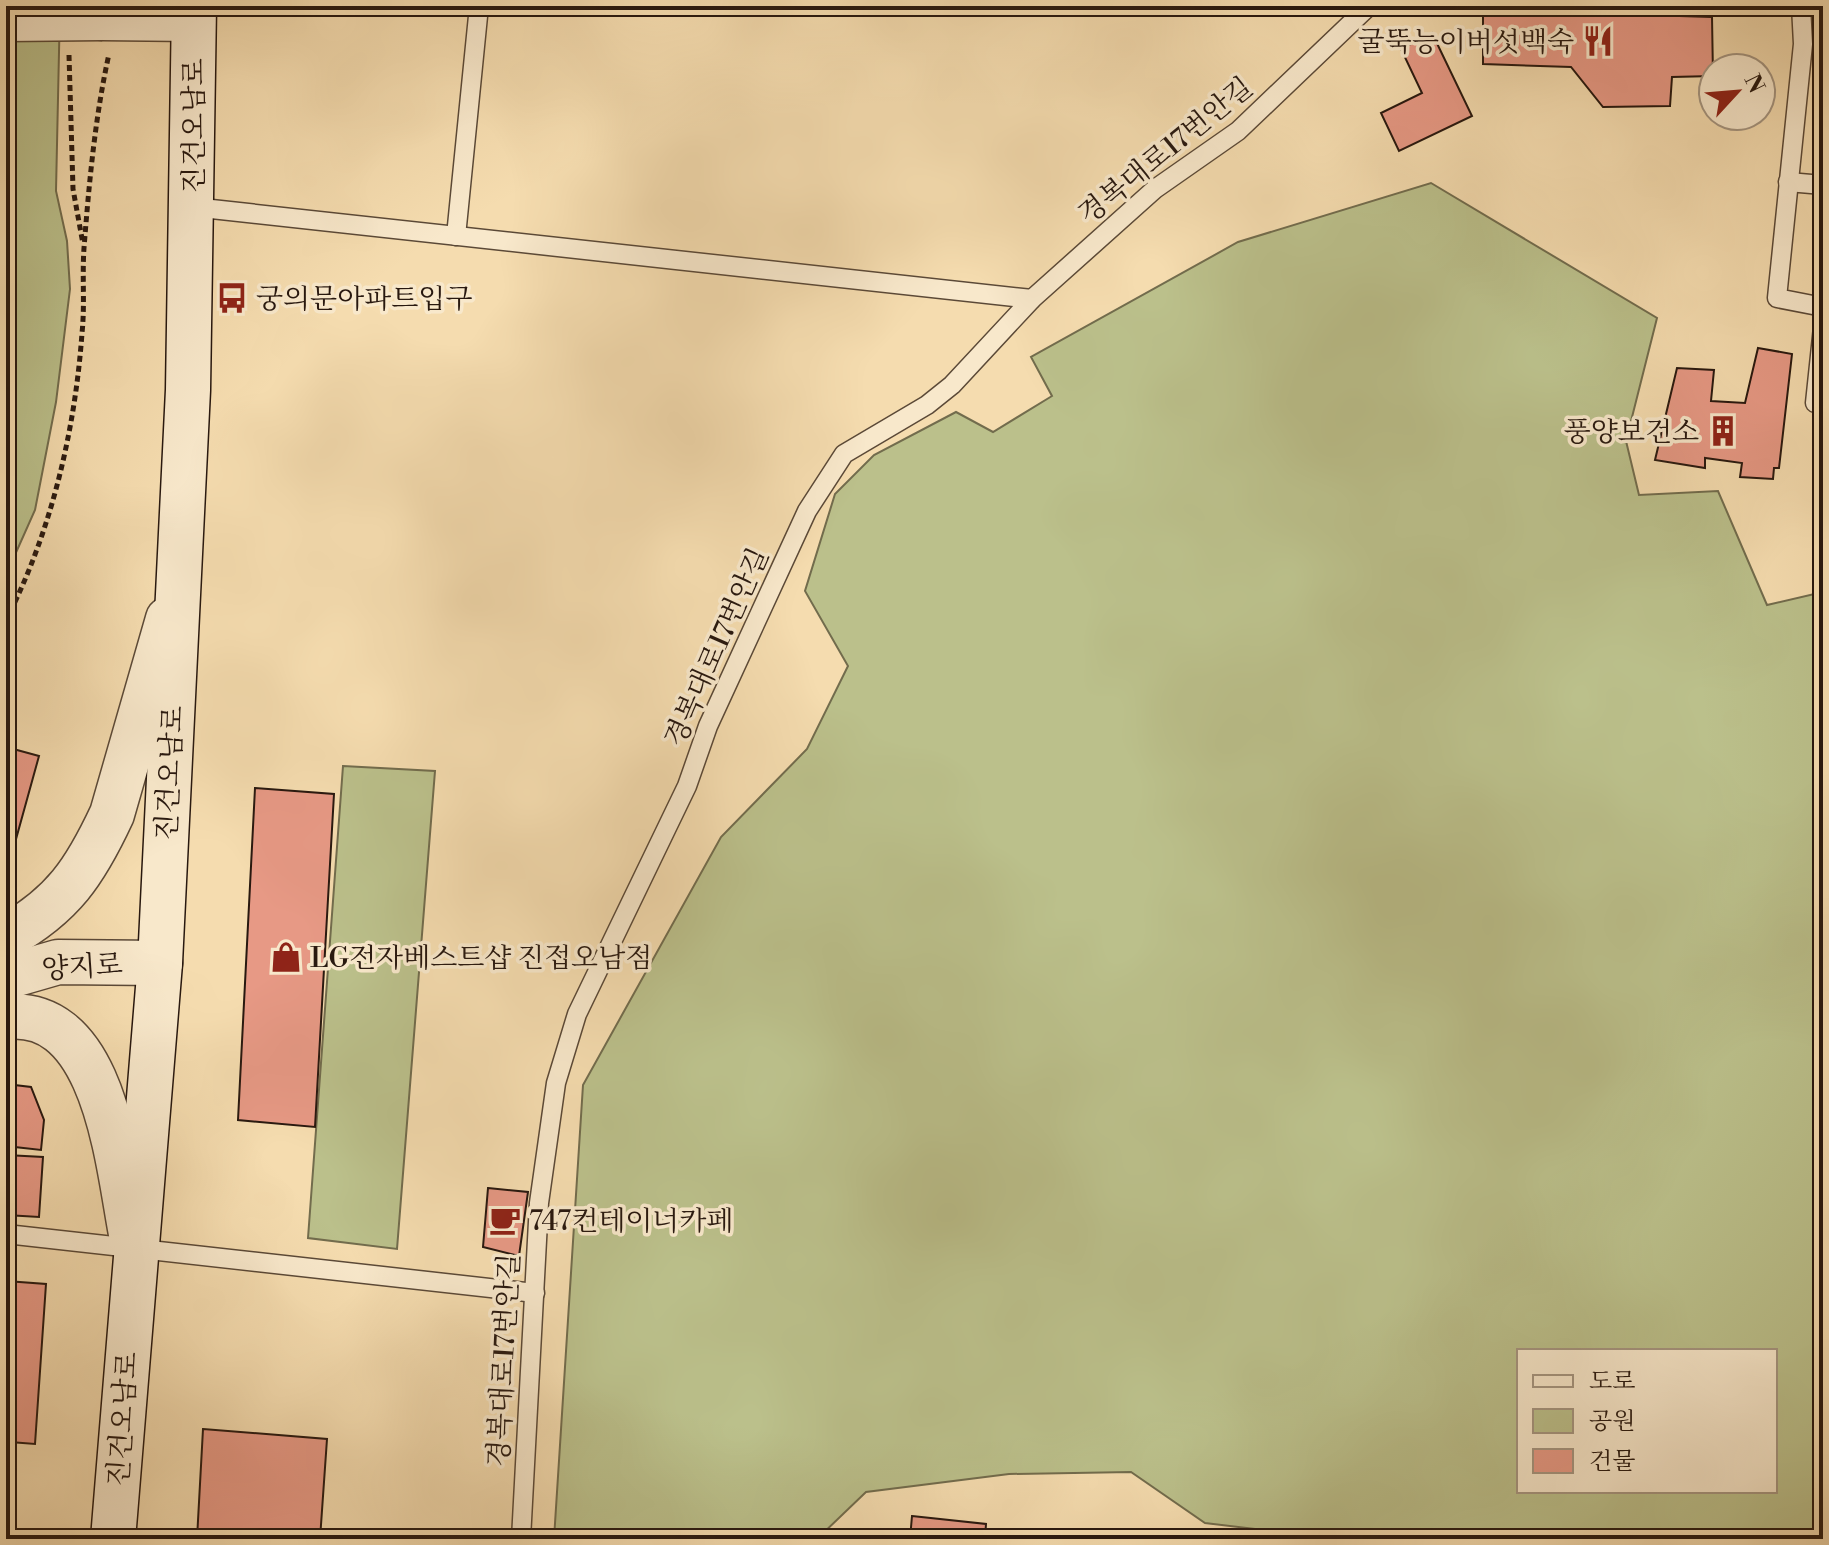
<svg xmlns="http://www.w3.org/2000/svg" width="1829" height="1545" font-family="'Libre Bodoni','Noto Serif KR',serif">
	<rect width="100%" height="100%" fill="#f5dcaf"/>
	<filter id="stains"><feTurbulence type="fractalNoise" baseFrequency=".0025" numOctaves="4"/><feColorMatrix values="0 0 0 0 .2 0 0 0 0 .09 0 0 0 0 .02 0 0 0 .5 -.17"/></filter>
	<radialGradient id="worn" r=".72"><stop offset=".6" stop-color="#630" stop-opacity="0"/><stop offset="1" stop-color="#630" stop-opacity=".3"/></radialGradient>
	<!-- green -->
	<g fill="#bbc08b" stroke="#726c4d" stroke-width="2" fill-rule="evenodd">
		<polygon points="6,6 60,6 56,191 67,241 70,289 56,402 35,510 6,575"/>
		<path d="M1431 183 1657 318 1626 441 1639 495 1718 491 1767 605 1823 592V1539H1291L1288 1533 1205 1523 1131 1472 1009 1474 866 1492 817 1539H554L583 1085 721 837 807 749 848 666 805 591 835 494 874 455 956 412 993 432 1052 396 1031 357 1238 242ZM1519 1351H1775V1491H1519Z"/>
		<polygon points="343,766 435,771 397,1249 308,1238"/>
	</g>
	<!-- building -->
	<g fill="#e79985" stroke="#28180f" stroke-width="2">
		<polygon points="1483,10 1712,17 1713,76 1672,77 1670,106 1603,107 1571,67 1483,64"/>
		<polygon points="1432,33 1472,116 1399,151 1381,113 1422,93 1401,49"/>
		<polygon points="1758,348 1792,354 1779,468 1774,468 1773,479 1740,477 1742,463 1705,458 1705,468 1655,460 1677,368 1714,370 1711,401 1745,403"/>
		<polygon points="6,747 39,756 8,868 6,867"/>
		<polygon points="255,788 334,794 315,1127 238,1120"/>
		<polygon points="6,1084 31,1087 44,1120 41,1150 6,1146"/>
		<polygon points="6,1155 43,1157 39,1217 6,1215"/>
		<polygon points="488,1188 528,1192 519,1256 483,1247"/>
		<polygon points="6,1281 46,1284 35,1444 10,1442 6,1428"/>
		<polygon points="203,1429 327,1439 320,1539 197,1539"/>
		<polygon points="912,1516 986,1524 985,1539 910,1539"/>
	</g>
	<g fill="none" stroke-linecap="round" stroke-linejoin="round">
		<defs>
			<g id="service">
				<polyline points="1801,6 1803,44 1777,298 1823,307"/>
				<polyline points="1788,182 1823,185"/>
				<polyline points="193,207 1032,299"/>
				<polyline points="456,236 479,6"/>
				<polyline points="1815,403 1823,327"/>
				<polyline points="6,1234 535,1293"/>
				<polyline points="521,1539 539,1203 556,1083 577,1014 687,786 708,726 807,511 844,454 927,405 952,385 1032,299 1155,189 1238,131 1369,6"/>
			</g>
			<polyline id="minor" points="102,21 194,22"/>
			<g id="tertiary">
				<path d="M6 937C63 905 85 872 112 814L168 619"/>
				<polyline points="6,977 58,962 160,963"/>
				<path d="M6 1017C107 1006 118 1170 132 1239"/>
			</g>
			<polyline id="secondary" points="113,1539 160,963 188,390 194,6"/>
		</defs>
		<!-- service casing -->
		<use href="#service" stroke="#5b4937" stroke-width="21"/>
		<!-- minor casing -->
		<use href="#minor" stroke="#5b4937" stroke-width="41"/>
		<!-- tertiary casing -->
		<use href="#tertiary" stroke="#5b4937" stroke-width="47"/>
		<!-- secondary casing -->
		<use href="#secondary" stroke="#28180f" stroke-width="47"/>
		<!-- path -->
		<g stroke="#28180f" stroke-width="5" stroke-dasharray="6 4" stroke-linecap="butt">
			<polyline points="69,55 73,189 83,244"/>
			<polyline points="6,129 13,54"/>
			<path d="M6 620C51 533 75 431 82 333 85 305 82 276 84 248 89 184 95 117 109 54"/>
		</g>
		<!-- service -->
		<use href="#service" stroke="#f8e8cb" stroke-width="18"/>
		<!-- minor -->
		<use href="#minor" stroke="#f8e8cb" stroke-width="38"/>
		<!-- tertiary -->
		<use href="#tertiary" stroke="#f8e8cb" stroke-width="44"/>
		<!-- secondary -->
		<use href="#secondary" stroke="#f8e8cb" stroke-width="44"/>
		<defs>
			<polyline id="minor-bridge" points="6,22 102,21"/>
		</defs>
		<!-- minor-bridge casing -->
		<use href="#minor-bridge" stroke="#5b4937" stroke-width="41" stroke-linecap="butt"/>
		<!-- minor-bridge -->
		<use href="#minor-bridge" stroke="#f8e8cb" stroke-width="38"/>
	</g>
	<!-- icons -->
	<defs>
		<symbol id="restaurant-bare" viewBox="-9 -9 18 18"><path d="M-5-6h1v4h1v-4h1v4h1v-4h1v5L-1.5 .5V6h-2V.5L-5-1ZM5-6V6H3V1.5H1.5Q1.5-4 5-6Z" fill="#8f2418" stroke="#f8e8cb" stroke-width="2.5" paint-order="stroke"/></symbol>
		<symbol id="bus-bare" viewBox="-9 -9 18 18"><path d="M-5-6H5V4H4V6H2V4H-2V6H-4V4H-5ZM-3.5-4V0h7V-4ZM-3.5 1.2v1.5H-2V1.2ZM2 1.2v1.5H3.5V1.2Z" fill="#8f2418" stroke="#f8e8cb" stroke-width="2.5" paint-order="stroke"/></symbol>
		<symbol id="building-bare" viewBox="-9 -9 18 18"><path d="M-4-6H4V6H1V3H-1V6H-4ZM-2.5-4.3h1.7v1.8h-1.7ZM.8-4.3h1.7v1.8H.8ZM-2.5-1h1.7V.8h-1.7ZM.8-1h1.7V.8H.8Z" fill="#8f2418" stroke="#f8e8cb" stroke-width="2.5" paint-order="stroke"/></symbol>
		<symbol id="shop-bare" viewBox="-9 -9 18 18"><path d="M-5-2.5h2.3a2.7 3.5 0 0 1 5.4 0H5L5.5 6h-11ZM-1.5-2.5h3a1.5 2.3 0 0 0-3 0Z" fill="#8f2418" stroke="#f8e8cb" stroke-width="2.5" paint-order="stroke"/></symbol>
		<symbol id="cafe-bare" viewBox="-9 -9 18 18"><path d="M-5.5-4.5H6V0H3Q3 3.5 0 3.5H-2.5Q-5.5 3.5-5.5 0ZM3-3.2v2h1.7v-2ZM-6 4.5H4V6H-6Z" fill="#8f2418" stroke="#f8e8cb" stroke-width="2.5" paint-order="stroke"/></symbol>
	</defs>
	<g fill-rule="evenodd">
		<use href="#restaurant-bare" x="1576" y="19" width="44" height="44"/>
		<use href="#bus-bare" x="210" y="276" width="44" height="44"/>
		<use href="#building-bare" x="1701" y="409" width="44" height="44"/>
		<use href="#shop-bare" x="264" y="935" width="44" height="44"/>
		<use href="#cafe-bare" x="483" y="1198" width="44" height="44"/>
	</g>
	<g text-anchor="middle" stroke-width="7" stroke-linejoin="round" paint-order="stroke">
		<!-- poi labels -->
		<g font-size="28" fill="#28180f" stroke="#f8e8cb" text-anchor="start">
			<text x="1574" y="51" text-anchor="end">굴뚝능이버섯백숙</text>
			<text x="256" y="308">궁의문아파트입구</text>
			<text x="1699" y="441" text-anchor="end">풍양보건소</text>
			<text x="310" y="967">LG전자베스트샵 진접오남점</text>
			<text x="529" y="1230">747컨테이너카페</text>
		</g>
		<!-- street labels -->
		<g font-size="28" fill="#28180f" stroke="#f8e8cb">
			<text transform="translate(193 126) rotate(-90)" y="10">진건오남로</text>
			<text transform="translate(1165 150) rotate(-39)" y="10">경복대로17번안길</text>
			<text transform="translate(716 647) rotate(-66)" y="10">경복대로17번안길</text>
			<text transform="translate(169 773) rotate(-87)" y="10">진건오남로</text>
			<text transform="translate(82 966) rotate(-4)" y="10">양지로</text>
			<text transform="translate(503 1360) rotate(-87)" y="10">경복대로17번안길</text>
			<text transform="translate(122 1419) rotate(-86)" y="10">진건오남로</text>
		</g>
	</g>
	<!-- margin -->
	<rect width="1829" height="1545" fill="none" stroke="#f5dcaf" stroke-width="32"/>
	<rect x="8" y="8" width="1813" height="1529" fill="none" stroke="#28180f" stroke-width="4"/>
	<rect x="16" y="16" width="1797" height="1513" fill="none" stroke="#28180f" stroke-width="2"/>
	<!-- legend -->
	<rect x="1517" y="1349" width="260" height="144" fill="#f8e8cb" stroke="#a59580" stroke-width="2"/>
	<rect x="1533" y="1375" width="40" height="12" fill="#f8e8cb" stroke="#a59580" stroke-width="2"/>
	<text x="1589" y="1389" font-size="24" fill="#28180f">도로</text>
	<rect x="1533" y="1409" width="40" height="24" fill="#bbc08b" stroke="#a59580" stroke-width="2"/>
	<text x="1589" y="1429" font-size="24" fill="#28180f">공원</text>
	<rect x="1533" y="1449" width="40" height="24" fill="#e79985" stroke="#a59580" stroke-width="2"/>
	<text x="1589" y="1469" font-size="24" fill="#28180f">건물</text>
	<!-- north arrow -->
	<g transform="translate(1737 92) rotate(64)"><circle r="38" fill="#f8e8cb" stroke="#a59580" stroke-width="2"/>
	<path d="M0-6L14 30L0 20L-14 30Z" fill="#8f2418"/>
	<text y="-12" font-size="22" font-weight="bold" text-anchor="middle" fill="#28180f">N</text>
	</g>
	<rect width="100%" height="100%" filter="url(#stains)"/>
	<rect width="100%" height="100%" fill="url(#worn)"/>
</svg>
